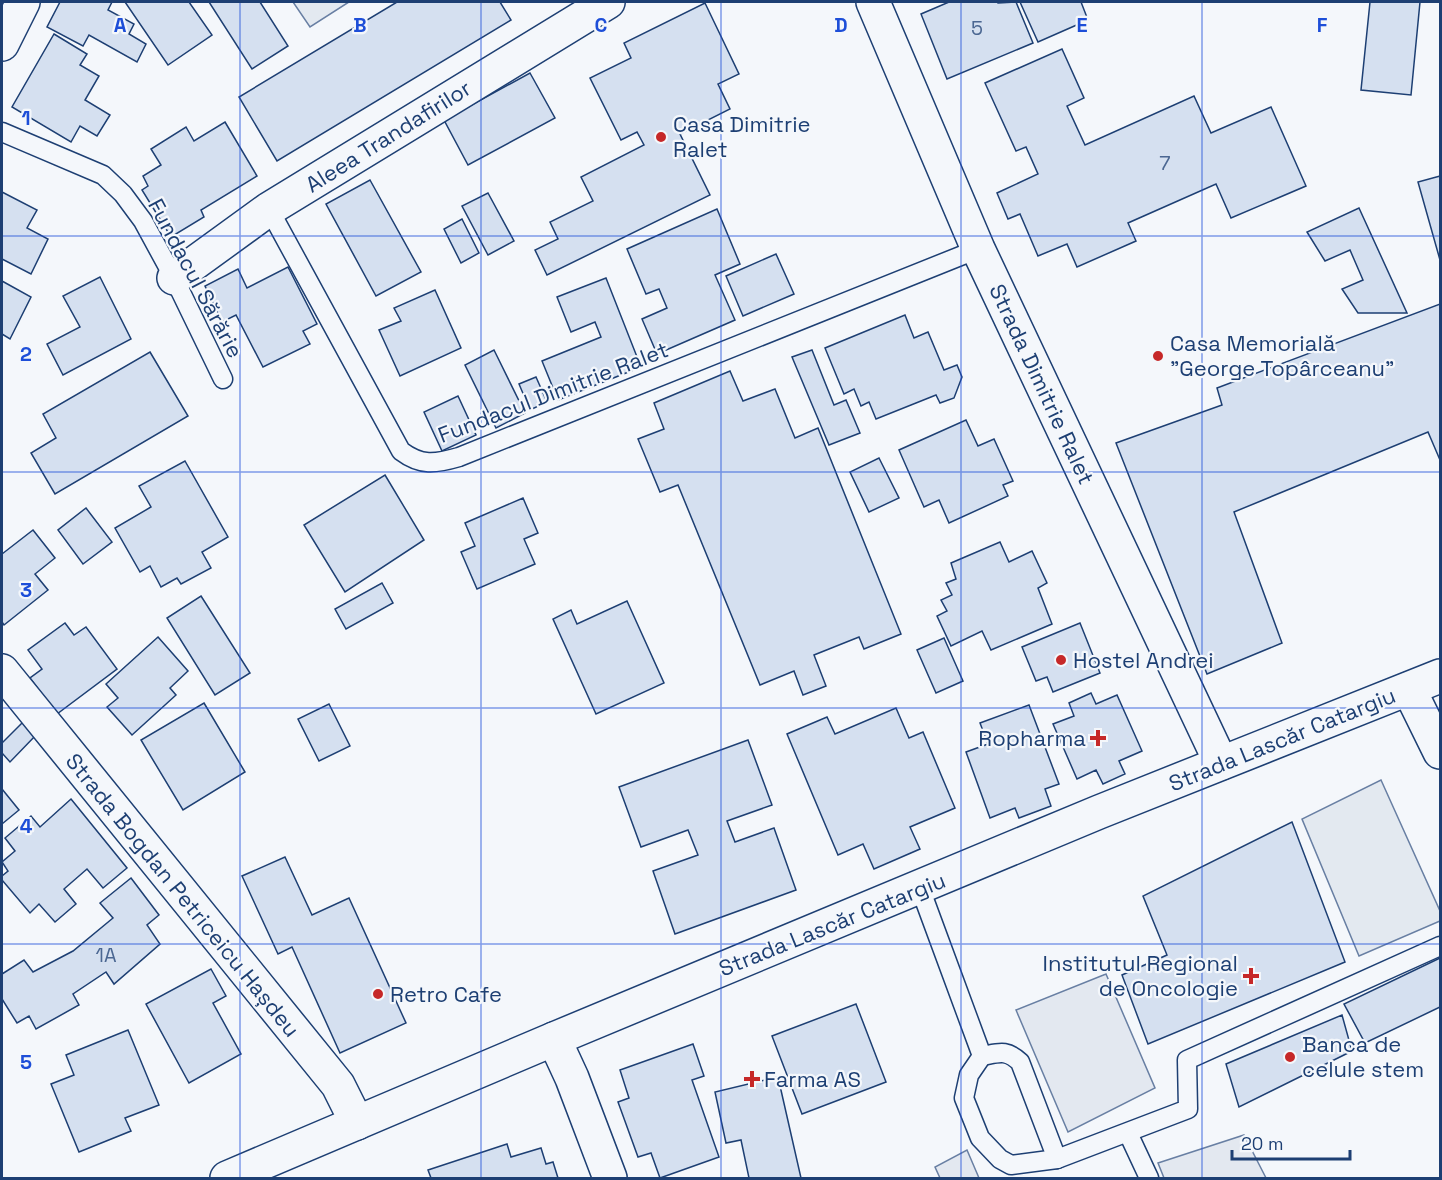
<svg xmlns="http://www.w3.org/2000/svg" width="1442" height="1180" font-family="'Space Grotesk',sans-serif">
	<rect width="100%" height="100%" fill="#f4f7fb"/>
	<!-- green -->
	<g fill="#e3e9f0" stroke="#687fa3" stroke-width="1.5">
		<polygon points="293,2 349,2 310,27"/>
		<polygon points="1381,780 1440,911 1440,921 1359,956 1302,819"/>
	</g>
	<!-- parking -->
	<g fill="#e3e8f0" stroke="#687fa3" stroke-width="1.5">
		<polygon points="1106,974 1155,1088 1068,1132 1016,1010"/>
		<polygon points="1244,1135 1266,1178 1164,1178 1158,1163"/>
		<polygon points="967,1150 979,1178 940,1178 935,1167"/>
	</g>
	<!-- building -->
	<g fill="#d5e0f0" stroke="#1d3f73" stroke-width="1.5">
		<polygon points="60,2 112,2 108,10 134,24 129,34 146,44 137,62 89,35 83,46 47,27"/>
		<polygon points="125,2 189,2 212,35 168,65"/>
		<polygon points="209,2 260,2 288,46 252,69"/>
		<polygon points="397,2 500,2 511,20 277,161 239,97"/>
		<polygon points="949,2 997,2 998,3 1016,2 1033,43 947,79 921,14"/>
		<polygon points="1020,2 1081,2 1088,20 1038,42"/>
		<polygon points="1370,2 1420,2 1411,95 1361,90"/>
		<polygon points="705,3 739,74 718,84 730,109 680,134 710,195 547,275 535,250 558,239 550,222 593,201 581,177 644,145 637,132 621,140 590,78 631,58 624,43"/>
		<polygon points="54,34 87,54 80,65 99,76 85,100 110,115 97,136 80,126 71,142 12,107"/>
		<polygon points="1062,49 1084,98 1067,106 1085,145 1194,96 1211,133 1271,107 1306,186 1231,218 1216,184 1128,223 1136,241 1077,267 1067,244 1038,256 1020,214 1008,219 997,193 1038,174 1026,147 1016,151 985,83"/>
		<polygon points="530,73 555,118 468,165 444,120"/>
		<polygon points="225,122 257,176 201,210 204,217 171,237 142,190 148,186 143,176 161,165 151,149 186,127 194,141"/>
		<polygon points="1440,176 1440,260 1418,182"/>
		<polygon points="370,180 421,272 376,296 326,204"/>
		<polygon points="2,192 37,210 27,228 48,239 31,274 2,259"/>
		<polygon points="488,193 514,241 488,255 462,206"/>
		<polygon points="1359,208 1407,313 1358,313 1342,289 1363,280 1350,250 1325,261 1307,232"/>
		<polygon points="717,209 740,264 715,275 735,320 657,354 642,319 667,308 659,289 646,294 627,249"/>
		<polygon points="462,219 479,253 461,263 444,229"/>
		<polygon points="776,254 794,294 743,316 726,276"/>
		<polygon points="288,267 317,324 303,331 310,344 263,367 236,315 222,322 205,286 238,269 247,288"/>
		<polygon points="100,277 131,339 63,375 47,344 80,327 63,296"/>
		<polygon points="606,278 641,367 558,400 542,361 601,337 595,322 571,332 557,297"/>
		<polygon points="2,281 31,297 10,339 2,334"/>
		<polygon points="435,290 461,348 400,376 379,330 401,321 394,308"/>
		<polygon points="1440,304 1440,460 1428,432 1234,512 1282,643 1207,674 1116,443 1222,405 1217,388"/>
		<polygon points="905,315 914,338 928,332 944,370 957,365 962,377 954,398 940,403 936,395 876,419 869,402 861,406 854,389 844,394 825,348"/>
		<polygon points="494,350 525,413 496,428 465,365"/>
		<polygon points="812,350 834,405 846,400 860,433 829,445 792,357"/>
		<polygon points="150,352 188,416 55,494 31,453 56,438 43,414"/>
		<polygon points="730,371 743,401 775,389 795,438 818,428 901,634 864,649 859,637 814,655 826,686 803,695 794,671 760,685 678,485 660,492 638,439 664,429 654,403"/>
		<polygon points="536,377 547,402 530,410 519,384"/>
		<polygon points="458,396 476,435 442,451 424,412"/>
		<polygon points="966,420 978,446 994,439 1013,481 1003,485 1008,496 949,523 939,500 924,507 899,450"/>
		<polygon points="879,458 899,498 869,512 850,472"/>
		<polygon points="185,461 228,537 202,552 211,568 181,584 177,578 161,587 150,566 140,572 115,528 151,507 139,486"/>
		<polygon points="385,475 424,540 345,592 304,525"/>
		<polygon points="523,498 538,533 524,539 535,564 477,589 461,552 475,546 465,523"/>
		<polygon points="86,508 112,542 83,564 58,530"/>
		<polygon points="33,530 55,558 35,574 48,590 4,625 2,622 2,554"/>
		<polygon points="1000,542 1009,562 1032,551 1047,583 1038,588 1052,624 991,650 982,631 951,646 937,616 947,611 941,600 952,595 946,583 956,579 951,563"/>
		<polygon points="382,583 393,603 346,629 335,609"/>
		<polygon points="201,596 250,673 215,695 167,618"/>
		<polygon points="627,601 664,683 596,714 553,619 571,610 577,624"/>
		<polygon points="65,623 74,635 86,627 117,669 57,714 30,678 42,669 28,650"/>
		<polygon points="1080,623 1100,673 1053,692 1047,677 1036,681 1022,647"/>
		<polygon points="158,637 188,671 170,688 176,695 132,735 107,707 118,698 106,684"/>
		<polygon points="944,638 963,681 936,693 917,650"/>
		<polygon points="1091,693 1096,704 1117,695 1142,751 1119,761 1125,774 1103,784 1096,770 1077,779 1053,724 1074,716 1069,703"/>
		<polygon points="204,703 245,772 183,810 141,740"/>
		<polygon points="329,704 350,746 319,761 298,719"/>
		<polygon points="1029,705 1059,784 1045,789 1051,806 1019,818 1015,808 990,818 966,752 988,744 980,723"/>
		<polygon points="896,708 909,738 923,732 955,808 910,827 920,849 874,869 863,844 838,855 787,734 827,717 835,734"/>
		<polygon points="23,722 36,735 10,762 2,753 2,743"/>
		<polygon points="748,740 772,805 727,821 735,842 774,828 796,890 675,934 653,871 698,855 688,830 641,847 619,787"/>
		<polygon points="2,789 19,810 2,824"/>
		<polygon points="71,799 127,868 103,888 87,869 64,889 76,904 55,922 39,904 30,913 2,880 2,876 8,871 2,862 15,851 5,838 31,816 40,827"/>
		<polygon points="1292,822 1345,962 1148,1044 1122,975 1167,955 1143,896"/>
		<polygon points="285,857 312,915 349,898 406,1023 340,1053 292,947 278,954 242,876"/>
		<polygon points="131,878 159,915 147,925 160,944 114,984 106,972 73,994 79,1005 36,1029 29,1016 17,1023 2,999 2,974 24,960 33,972 73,951 113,918 100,903"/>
		<polygon points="1440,958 1440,1007 1365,1043 1344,1004"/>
		<polygon points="211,969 226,996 213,1003 241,1054 189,1083 146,1004"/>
		<polygon points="856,1004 886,1082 802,1114 772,1036"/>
		<polygon points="1342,1015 1352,1051 1239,1107 1226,1064"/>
		<polygon points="128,1030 159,1105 125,1118 131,1131 79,1152 51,1084 74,1075 66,1055"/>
		<polygon points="693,1044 704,1076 692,1080 719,1157 660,1178 651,1153 638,1157 618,1102 629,1098 620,1070"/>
		<polygon points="778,1077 801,1178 749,1178 741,1140 726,1143 715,1092"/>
		<polygon points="507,1144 511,1157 541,1148 546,1164 553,1162 558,1178 431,1178 428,1170"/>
	</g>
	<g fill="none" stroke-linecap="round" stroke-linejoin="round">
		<defs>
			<g id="service">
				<polyline points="2,132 103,175 123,194 143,221 174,278 223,379"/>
				<path d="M269 209 401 451C421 466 435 464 459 457L978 249"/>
				<polyline points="920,888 982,1056 969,1075 964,1098 980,1138 1000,1159 1011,1165 1057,1159 1188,1109 1187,1060 1440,946"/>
				<path d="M982 1056C999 1053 1006 1049 1020 1062L1057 1159"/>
				<polyline points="1128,1133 1149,1178"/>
			</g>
			<g id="minor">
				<polyline points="873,2 978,249 1221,763"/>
				<polyline points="174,278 269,209 608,2"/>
				<polyline points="2,671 338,1085 357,1123"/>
				<polyline points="554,1039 572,1078 610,1178"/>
			</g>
			<g id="tertiary">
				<polyline points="2,44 23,2"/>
				<polyline points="1409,689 1440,752"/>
				<polyline points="227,1178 554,1039 1099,812 1440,676"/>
			</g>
		</defs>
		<!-- service casing -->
		<use href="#service" stroke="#1d3f73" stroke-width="21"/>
		<!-- minor casing -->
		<use href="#minor" stroke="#1d3f73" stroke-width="36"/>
		<!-- tertiary casing -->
		<use href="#tertiary" stroke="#1d3f73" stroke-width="36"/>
		<!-- service -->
		<use href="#service" stroke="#f4f7fb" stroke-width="18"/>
		<!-- minor -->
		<use href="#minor" stroke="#f4f7fb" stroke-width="33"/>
		<!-- tertiary -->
		<use href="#tertiary" stroke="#f4f7fb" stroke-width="33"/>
	</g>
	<!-- grid -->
	<path fill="none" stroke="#1d4ed8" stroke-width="1.5" stroke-opacity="0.55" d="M240 2V1178M481 2V1178M721 2V1178M961 2V1178M1202 2V1178M2 236H1440M2 472H1440M2 708H1440M2 944H1440"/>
	<!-- markers -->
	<g fill="#c62828" stroke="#f4f7fb" stroke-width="2">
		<circle cx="661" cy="137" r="6"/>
		<circle cx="1158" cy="356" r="6"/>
		<circle cx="1061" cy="660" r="6"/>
		<path d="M1095 729h6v6h6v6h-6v6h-6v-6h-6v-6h6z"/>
		<path d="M1248 967h6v6h6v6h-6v6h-6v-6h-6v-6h6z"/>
		<circle cx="378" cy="994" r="6"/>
		<circle cx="1290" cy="1057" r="6"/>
		<path d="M749 1070h6v6h6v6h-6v6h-6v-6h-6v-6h6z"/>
	</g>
	<g text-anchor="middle" stroke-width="4.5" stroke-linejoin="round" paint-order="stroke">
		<!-- number labels -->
		<g font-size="20" fill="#4b6792">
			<text x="977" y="35">5</text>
			<text x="1165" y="170">7</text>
			<text x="106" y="962">1A</text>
		</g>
		<!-- poi labels -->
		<g font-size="22" fill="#1d3f73" stroke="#f4f7fb" text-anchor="start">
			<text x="673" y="132">Casa Dimitrie<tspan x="673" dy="25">Ralet</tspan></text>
			<text x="1170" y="351">Casa Memorială<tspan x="1170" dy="25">"George Topârceanu"</tspan></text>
			<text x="1073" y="668">Hostel Andrei</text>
			<text x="1086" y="746" text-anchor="end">Ropharma</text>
			<text x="1238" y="971" text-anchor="end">Institutul Regional<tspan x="1238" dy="25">de Oncologie</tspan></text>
			<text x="390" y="1002">Retro Cafe</text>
			<text x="1302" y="1052">Banca de<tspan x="1302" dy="25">celule stem</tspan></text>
			<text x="764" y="1087">Farma AS</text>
		</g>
		<!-- street labels -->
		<g font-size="22" fill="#1d3f73" stroke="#f4f7fb">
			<text transform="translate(388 136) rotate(-32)" y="8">Aleea Trandafirilor</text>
			<text transform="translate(196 278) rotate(62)" y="8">Fundacul Sărărie</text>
			<text transform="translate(1042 384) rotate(65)" y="8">Strada Dimitrie Ralet</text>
			<text transform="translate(553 392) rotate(-21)" y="8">Fundacul Dimitrie Ralet</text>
			<text transform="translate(1282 739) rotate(-22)" y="8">Strada Lascăr Catargiu</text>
			<text transform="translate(183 895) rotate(51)" y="8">Strada Bogdan Petriceicu Hașdeu</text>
			<text transform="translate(832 924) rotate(-22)" y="8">Strada Lascăr Catargiu</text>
		</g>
	</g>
	<g font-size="20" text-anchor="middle" font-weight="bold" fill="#1d4ed8" stroke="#f4f7fb" stroke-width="4.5" stroke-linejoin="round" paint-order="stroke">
		<text x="120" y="32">A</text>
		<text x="360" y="32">B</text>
		<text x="601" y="32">C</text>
		<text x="841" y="32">D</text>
		<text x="1082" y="32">E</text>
		<text x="1322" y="32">F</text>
		<text x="26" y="125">1</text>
		<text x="26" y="361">2</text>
		<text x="26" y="597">3</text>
		<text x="26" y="833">4</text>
		<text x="26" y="1069">5</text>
	</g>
	<!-- border -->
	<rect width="1442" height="1180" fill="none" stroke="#1d3f73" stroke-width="6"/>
	<!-- scale -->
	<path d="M1232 1150v9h118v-9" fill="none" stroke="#1d3f73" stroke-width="3"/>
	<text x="1241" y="1150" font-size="18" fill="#1d3f73" stroke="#f4f7fb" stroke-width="4.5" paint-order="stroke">20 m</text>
</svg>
